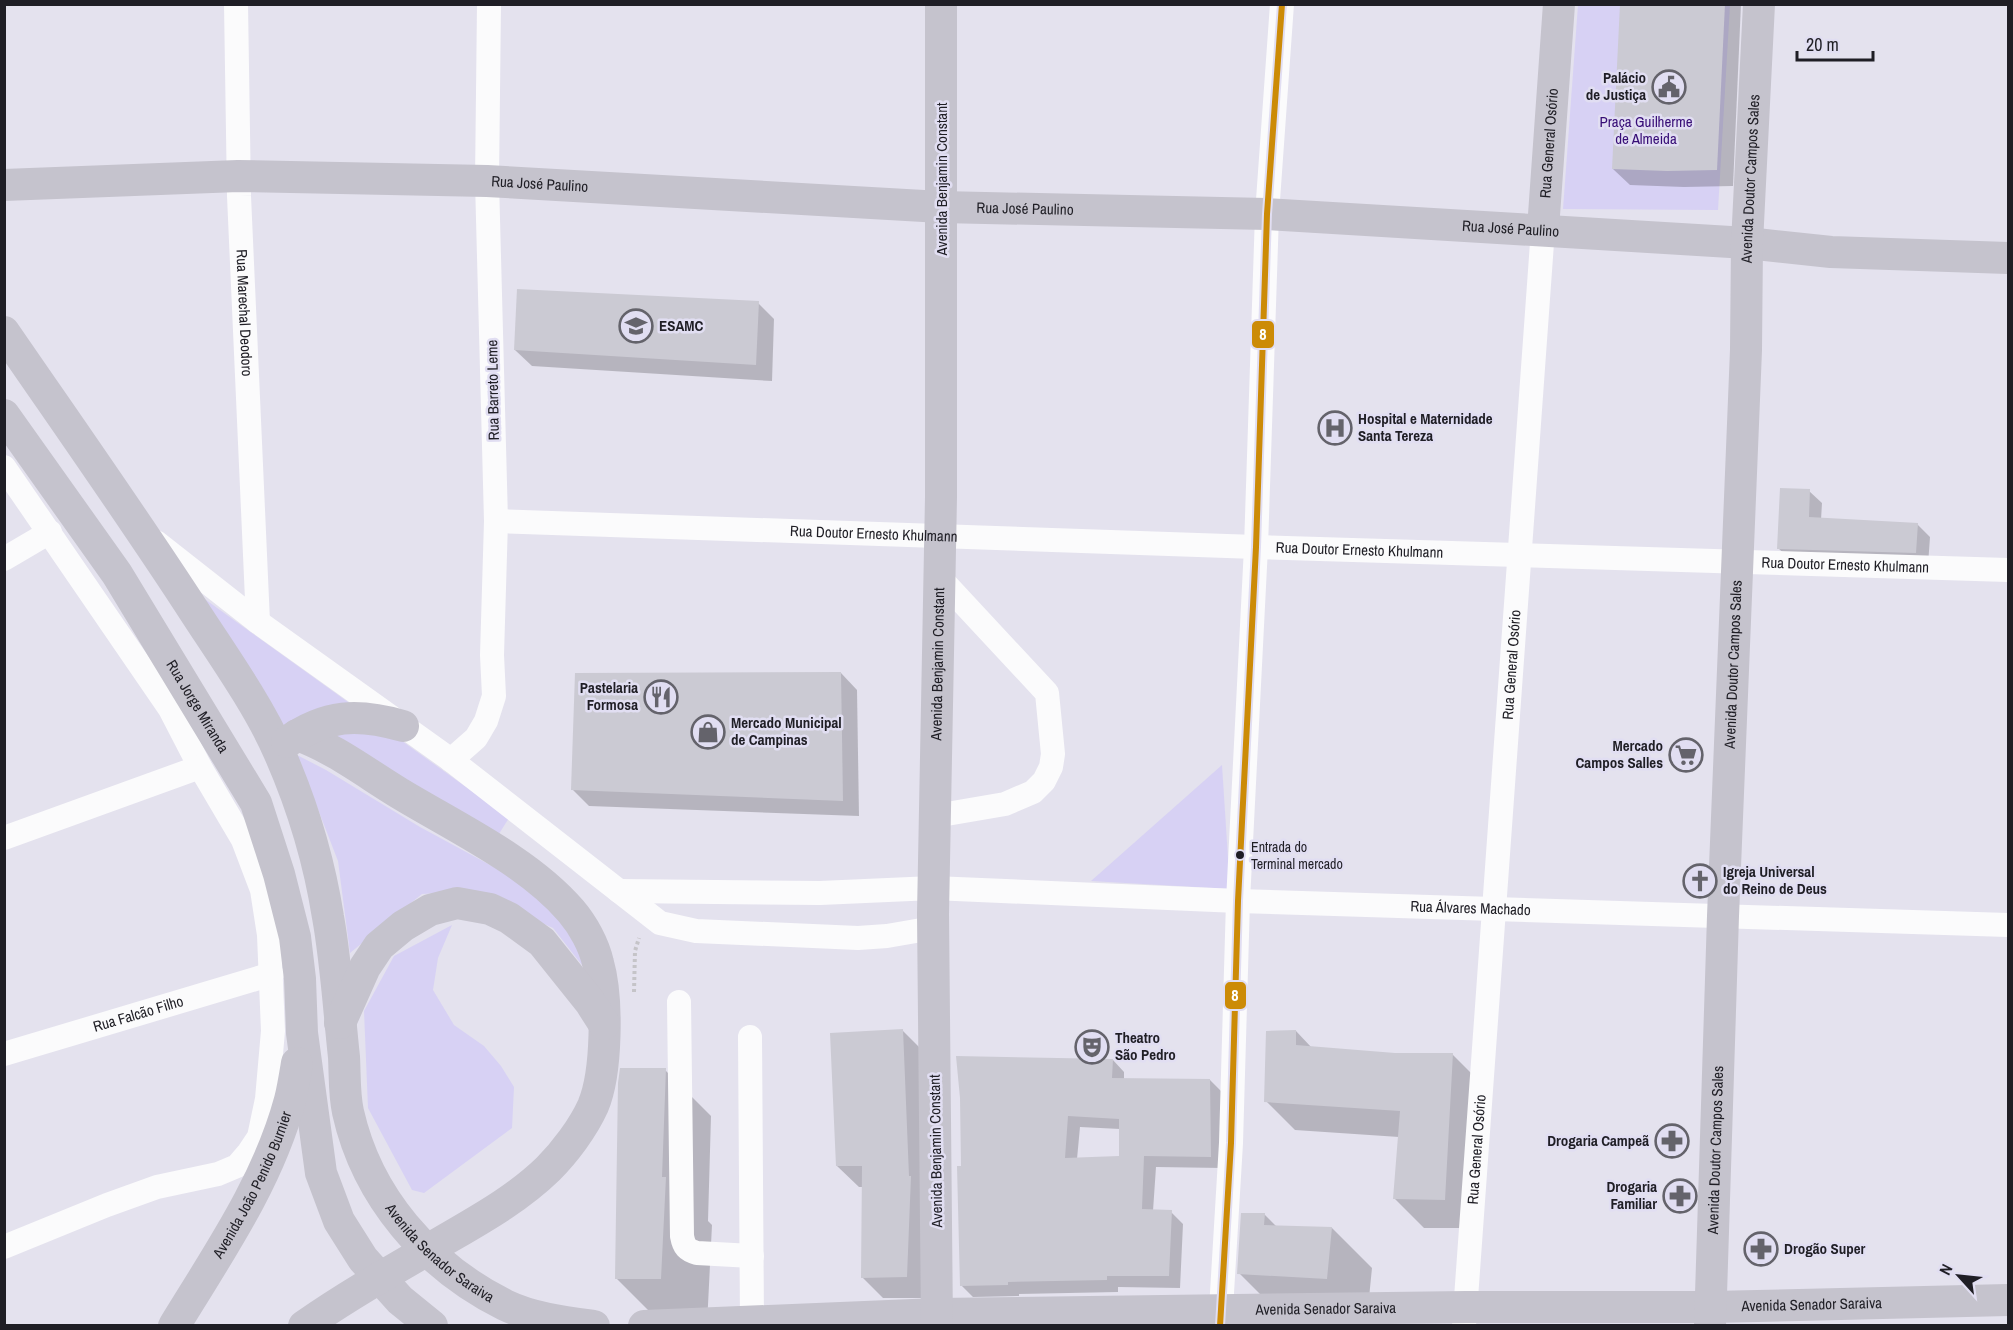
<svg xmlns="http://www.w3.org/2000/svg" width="2013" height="1330" font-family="'Archivo Narrow',sans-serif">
	<rect width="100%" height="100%" fill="#e4e2ee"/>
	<!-- green -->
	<g fill="#d7d1f4">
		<polygon points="1578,5 1730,5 1718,210 1563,209"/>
		<polygon points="195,592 509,818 497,837 283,729"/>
		<polygon points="297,755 326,770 420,827 516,879 572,931 589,974 553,928 471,891 422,894 350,953 338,861"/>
		<polygon points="1222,765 1230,889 1091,881"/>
		<polygon points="452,925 438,958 433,990 454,1025 484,1046 501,1066 514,1087 512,1128 424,1193 412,1190 368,1108 364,1011 394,956"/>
	</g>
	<!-- shadow -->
	<g fill="#0003" fill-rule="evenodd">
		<polygon points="1622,4 1741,4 1733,186 1684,187 1630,185 1613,169"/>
		<polygon points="758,303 774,319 772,381 532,366 515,350"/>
		<polygon points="1809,491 1822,503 1821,520 1917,524 1930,537 1928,565 1791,560 1778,548"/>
		<polygon points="841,673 857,690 859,816 589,806 573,790"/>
		<polygon points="902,1030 923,1051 927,1298 883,1298 862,1277 863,1187 859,1187 837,1166"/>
		<polygon points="1296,1031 1312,1048 1395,1054 1452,1054 1481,1083 1473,1228 1424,1228 1395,1199 1399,1137 1295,1130 1266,1101"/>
		<path d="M1113 1060 1124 1072V1080H1210L1222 1092V1168L1156 1167 1153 1211 1171 1212 1183 1224 1180 1288 1118 1287V1292L1019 1294V1296L973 1297 961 1285 959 1168ZM1080 1127 1120 1129V1158L1077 1159Z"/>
		<polygon points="665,1070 711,1116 708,1221 712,1225 707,1325 663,1325 617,1279"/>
		<polygon points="1264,1214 1277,1227 1332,1228 1372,1268 1367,1318 1279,1313 1239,1273"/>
	</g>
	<!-- building -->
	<g fill="#cbcad3" fill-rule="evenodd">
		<polygon points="1620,4 1725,4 1717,170 1667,171 1612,169"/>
		<polygon points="517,289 759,301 756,365 514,350"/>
		<polygon points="1780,488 1810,489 1809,517 1918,523 1916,553 1777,549"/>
		<polygon points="841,672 843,801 571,790 575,673"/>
		<polygon points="903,1029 909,1176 911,1176 907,1277 861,1278 862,1166 836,1166 830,1033"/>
		<polygon points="1296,1030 1296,1045 1395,1053 1453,1053 1445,1200 1393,1199 1400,1111 1264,1102 1266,1031"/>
		<path d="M956 1056 1113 1059 1112 1078 1210 1079 1211 1157 1144 1156 1142 1209 1172 1210 1169 1276H1107V1280L1008 1282V1285L960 1286 957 1166H961L960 1098ZM1068 1116 1119 1119V1156L1065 1158Z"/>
		<polygon points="620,1068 666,1068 662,1177 666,1177 661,1279 615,1279 618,1083"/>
		<polygon points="1241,1213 1265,1213 1264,1225 1332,1227 1327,1279 1237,1274"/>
	</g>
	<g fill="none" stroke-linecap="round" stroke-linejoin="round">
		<!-- path -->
		<polyline stroke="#c5c4c8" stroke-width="4" stroke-dasharray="3 3" stroke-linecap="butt" points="634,992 635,951 639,938"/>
		<!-- minor -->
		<g stroke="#fbfbfc" stroke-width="24">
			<path id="s1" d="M236 4 239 196 258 622"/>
			<polyline points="4,467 170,709 200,767 243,840 262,890 269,935 273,1031 267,1099 259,1137 249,1152 237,1166 218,1174 157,1187 107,1205 4,1247"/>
			<path id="s2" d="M496 521 1256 547 2008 570"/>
			<polyline points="156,542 258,622 451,760 660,923 696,931 858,938 887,936 933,928"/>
			<polyline points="4,559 50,532"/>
			<polyline points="451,760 476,738 486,721 494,696 492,655 496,521 487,181 489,4"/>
			<polyline points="935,816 1005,804 1033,792 1044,781 1051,767 1053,754 1047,693 940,578"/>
			<polyline points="4,838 200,767"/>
			<path id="s3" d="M619 891 820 893 933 888 1238 901 2008 925"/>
			<path d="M679 1002 682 1236C684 1247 687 1250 697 1253L752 1256"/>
			<polyline points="750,1037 752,1321"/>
			<path id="s4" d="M4 1054 272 974"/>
			<polyline points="1220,1326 1231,1143 1238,901 1256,547 1267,214 1282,4"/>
			<path id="s5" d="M1464 1326 1543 229"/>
		</g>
		<!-- major -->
		<g stroke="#c5c3cd" stroke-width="32">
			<path id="s6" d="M4 185 238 176 487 181 941 207 1267 214 1747 243 1831 252 2008 258"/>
			<path id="s7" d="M1543 229 1559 4"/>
			<path id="s8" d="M4 332C68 425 133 517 194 611 222 654 259 706 279 752 302 804 319 860 328 917 336 961 339 1011 344 1057 345 1075 344 1094 348 1112 367 1197 427 1266 505 1305 532 1318 564 1322 594 1326"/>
			<path id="s9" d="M4 415 117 574 256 803 279 874 295 937 300 979 302 1033 321 1173 339 1221 363 1259 400 1300 432 1326"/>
			<path d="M297 735C334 748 366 773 399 793 455 827 528 861 571 911 583 925 594 945 598 963 608 998 607 1073 593 1106 583 1128 565 1152 548 1169 515 1201 475 1222 436 1245 391 1271 347 1296 304 1326"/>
			<path d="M287 742C326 714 358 713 403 726"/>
			<polyline points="340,1023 365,967 379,946 403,926 430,910 457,903 490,909 509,918 542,942 590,1002 604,1024"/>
			<path id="s10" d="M174 1326C218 1254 268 1182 290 1100 293 1088 295 1075 297 1063"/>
			<path id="s11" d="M644 1326 937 1314 1466 1307H1712L2008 1300"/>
			<path id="s12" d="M937 1326 933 914 941 497V4"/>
			<path id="s13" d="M1710 1326 1723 916 1746 350 1747 243 1759 4"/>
		</g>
		<defs>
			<polyline id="bus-1" points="1220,1326 1231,1143 1238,901 1256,547 1267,214 1282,4"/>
		</defs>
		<!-- bus-1 casing -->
		<use href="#bus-1" stroke="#e1def2" stroke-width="10"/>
		<!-- bus-1 -->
		<use href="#bus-1" stroke="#cc8b07" stroke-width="6"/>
	</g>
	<!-- icons -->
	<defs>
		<symbol id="civic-ring" viewBox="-11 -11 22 22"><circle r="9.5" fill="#e1def2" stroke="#64636b" stroke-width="1.5"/><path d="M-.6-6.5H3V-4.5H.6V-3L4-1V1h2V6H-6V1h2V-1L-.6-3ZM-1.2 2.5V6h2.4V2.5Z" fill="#64636b"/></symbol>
		<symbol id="university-ring" viewBox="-11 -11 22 22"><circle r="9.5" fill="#e1def2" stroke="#64636b" stroke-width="1.5"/><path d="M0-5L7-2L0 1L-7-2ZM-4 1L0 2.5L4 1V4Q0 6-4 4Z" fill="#64636b"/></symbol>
		<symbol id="hospital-ring" viewBox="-11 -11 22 22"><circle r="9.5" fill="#e1def2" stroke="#64636b" stroke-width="1.5"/><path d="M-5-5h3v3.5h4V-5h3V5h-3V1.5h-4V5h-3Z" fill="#64636b"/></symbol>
		<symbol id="restaurant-ring" viewBox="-11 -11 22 22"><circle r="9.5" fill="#e1def2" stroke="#64636b" stroke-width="1.5"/><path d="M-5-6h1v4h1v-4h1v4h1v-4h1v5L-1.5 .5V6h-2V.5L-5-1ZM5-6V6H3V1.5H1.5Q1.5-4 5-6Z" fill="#64636b"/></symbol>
		<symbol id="shop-ring" viewBox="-11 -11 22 22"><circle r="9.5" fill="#e1def2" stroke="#64636b" stroke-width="1.5"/><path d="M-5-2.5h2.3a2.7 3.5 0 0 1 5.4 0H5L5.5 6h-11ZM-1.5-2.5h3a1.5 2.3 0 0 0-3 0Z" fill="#64636b"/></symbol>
		<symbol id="supermarket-ring" viewBox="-11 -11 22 22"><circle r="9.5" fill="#e1def2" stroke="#64636b" stroke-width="1.5"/><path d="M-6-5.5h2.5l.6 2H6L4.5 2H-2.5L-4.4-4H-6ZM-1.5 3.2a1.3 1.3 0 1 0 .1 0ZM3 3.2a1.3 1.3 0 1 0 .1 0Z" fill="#64636b"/></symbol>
		<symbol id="church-ring" viewBox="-11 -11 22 22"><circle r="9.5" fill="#e1def2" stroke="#64636b" stroke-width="1.5"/><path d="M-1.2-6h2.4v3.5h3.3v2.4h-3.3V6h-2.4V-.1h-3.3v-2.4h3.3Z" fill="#64636b"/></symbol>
		<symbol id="theatre-ring" viewBox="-11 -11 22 22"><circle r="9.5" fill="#e1def2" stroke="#64636b" stroke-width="1.5"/><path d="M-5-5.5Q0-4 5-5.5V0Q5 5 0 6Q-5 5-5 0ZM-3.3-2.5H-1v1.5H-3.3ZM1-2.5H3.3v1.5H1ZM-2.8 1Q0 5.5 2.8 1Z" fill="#64636b"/></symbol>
		<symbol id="pharmacy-ring" viewBox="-11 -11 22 22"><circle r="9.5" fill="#e1def2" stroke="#64636b" stroke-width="1.5"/><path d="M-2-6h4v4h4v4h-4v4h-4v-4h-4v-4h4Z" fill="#64636b"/></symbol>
	</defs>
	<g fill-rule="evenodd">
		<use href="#civic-ring" x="1650" y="68" width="38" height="38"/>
		<use href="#university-ring" x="617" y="307" width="38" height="38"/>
		<use href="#hospital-ring" x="1316" y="409" width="38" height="38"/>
		<use href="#restaurant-ring" x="642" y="678" width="38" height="38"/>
		<use href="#shop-ring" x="689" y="713" width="38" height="38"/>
		<use href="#supermarket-ring" x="1667" y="736" width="38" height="38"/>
		<use href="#church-ring" x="1681" y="862" width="38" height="38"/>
		<use href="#theatre-ring" x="1073" y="1028" width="38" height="38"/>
		<use href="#pharmacy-ring" x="1653" y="1122" width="38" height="38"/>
		<use href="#pharmacy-ring" x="1661" y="1177" width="38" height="38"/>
		<use href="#pharmacy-ring" x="1742" y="1230" width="38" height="38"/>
	</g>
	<!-- markers -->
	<circle fill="#1f1e25" stroke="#e1def2" stroke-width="2" cx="1240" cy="855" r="5"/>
	<g text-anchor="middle" stroke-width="5" stroke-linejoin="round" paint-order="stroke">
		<!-- bus labels -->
		<g font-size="14" fill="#1f1e25" stroke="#e1def2" text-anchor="start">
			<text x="1251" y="852">Entrada do<tspan x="1251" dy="17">Terminal mercado</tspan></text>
		</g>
		<!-- poi labels -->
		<g font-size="15" font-weight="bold" fill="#1f1e25" stroke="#e1def2" text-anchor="start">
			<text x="1646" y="83" text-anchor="end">Palácio<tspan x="1646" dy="17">de Justiça</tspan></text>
			<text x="659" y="331">ESAMC</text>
			<text x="1358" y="424">Hospital e Maternidade<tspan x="1358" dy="17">Santa Tereza</tspan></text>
			<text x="638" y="693" text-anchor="end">Pastelaria<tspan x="638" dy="17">Formosa</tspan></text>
			<text x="731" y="728">Mercado Municipal<tspan x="731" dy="17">de Campinas</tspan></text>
			<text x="1663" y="751" text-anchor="end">Mercado<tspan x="1663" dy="17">Campos Salles</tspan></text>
			<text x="1723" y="877">Igreja Universal<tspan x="1723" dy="17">do Reino de Deus</tspan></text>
			<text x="1115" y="1043">Theatro<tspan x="1115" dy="17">São Pedro</tspan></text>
			<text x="1649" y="1146" text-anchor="end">Drogaria Campeã</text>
			<text x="1657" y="1192" text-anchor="end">Drogaria<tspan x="1657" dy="17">Familiar</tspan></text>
			<text x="1784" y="1254">Drogão Super</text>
		</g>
		<!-- park labels -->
		<g font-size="15" fill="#370d76" stroke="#e1def2">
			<text x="1646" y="127">Praça Guilherme<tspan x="1646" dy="17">de Almeida</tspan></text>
		</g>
		<!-- street labels -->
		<g font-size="15" fill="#1f1e25" stroke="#e1def2">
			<text dy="5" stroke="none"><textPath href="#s7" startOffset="86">Rua General Osório</textPath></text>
			<text transform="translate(942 179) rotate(-90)" y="5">Avenida Benjamin Constant</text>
			<text dy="5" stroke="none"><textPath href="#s13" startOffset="1148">Avenida Doutor Campos Sales</textPath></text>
			<text dy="5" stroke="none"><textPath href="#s6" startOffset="536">Rua José Paulino</textPath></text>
			<text dy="5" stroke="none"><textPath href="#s6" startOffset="1022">Rua José Paulino</textPath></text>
			<text dy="5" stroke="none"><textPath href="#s6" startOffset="1508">Rua José Paulino</textPath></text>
			<text dy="5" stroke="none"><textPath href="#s1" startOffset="309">Rua Marechal Deodoro</textPath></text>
			<text transform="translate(493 390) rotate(-91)" y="5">Rua Barreto Leme</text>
			<text dy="5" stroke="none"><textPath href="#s2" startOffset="378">Rua Doutor Ernesto Khulmann</textPath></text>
			<text dy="5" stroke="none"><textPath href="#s2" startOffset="864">Rua Doutor Ernesto Khulmann</textPath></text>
			<text dy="5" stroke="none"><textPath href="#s2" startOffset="1350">Rua Doutor Ernesto Khulmann</textPath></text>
			<text dy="5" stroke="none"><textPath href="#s12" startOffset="662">Avenida Benjamin Constant</textPath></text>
			<text dy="5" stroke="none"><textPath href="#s5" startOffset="663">Rua General Osório</textPath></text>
			<text dy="5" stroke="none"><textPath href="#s13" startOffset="662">Avenida Doutor Campos Sales</textPath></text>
			<text dy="5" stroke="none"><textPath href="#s9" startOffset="350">Rua Jorge Miranda</textPath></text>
			<text dy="5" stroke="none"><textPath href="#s3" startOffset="852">Rua Álvares Machado</textPath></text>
			<text dy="5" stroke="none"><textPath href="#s4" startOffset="140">Rua Falcão Filho</textPath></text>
			<text dy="5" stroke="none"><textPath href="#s5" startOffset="177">Rua General Osório</textPath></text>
			<text transform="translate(936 1151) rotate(-91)" y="5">Avenida Benjamin Constant</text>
			<text dy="5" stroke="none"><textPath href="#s13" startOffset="176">Avenida Doutor Campos Sales</textPath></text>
			<text dy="5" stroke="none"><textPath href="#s10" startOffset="162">Avenida João Penido Burnier</textPath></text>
			<text dy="5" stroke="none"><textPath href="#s8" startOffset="1044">Avenida Senador Saraiva</textPath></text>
			<text dy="5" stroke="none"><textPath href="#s11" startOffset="1168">Avenida Senador Saraiva</textPath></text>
			<text dy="5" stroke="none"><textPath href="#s11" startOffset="682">Avenida Senador Saraiva</textPath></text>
		</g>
	</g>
	<g stroke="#e1def2" stroke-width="2">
		<rect x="1251" y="320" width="24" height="29" rx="6" fill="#cc8b07"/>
		<rect x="1224" y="981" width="23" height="29" rx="6" fill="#cc8b07"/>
	</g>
	<g font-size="16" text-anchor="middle" font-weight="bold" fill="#fff">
		<text x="1263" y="340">8</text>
		<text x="1235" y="1001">8</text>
	</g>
	<!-- border -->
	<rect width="2013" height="1330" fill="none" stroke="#1f1e25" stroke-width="12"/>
	<!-- north arrow -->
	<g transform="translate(1959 1276) rotate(297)" stroke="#e1def2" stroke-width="4.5" paint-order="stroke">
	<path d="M0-4.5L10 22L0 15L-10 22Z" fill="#1f1e25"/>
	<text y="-9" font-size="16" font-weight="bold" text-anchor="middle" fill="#1f1e25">N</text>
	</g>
	<!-- scale -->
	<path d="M1797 51v9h76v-9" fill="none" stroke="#1f1e25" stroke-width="3"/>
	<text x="1806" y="51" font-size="18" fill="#1f1e25" stroke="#e1def2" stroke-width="4.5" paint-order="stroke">20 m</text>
</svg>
